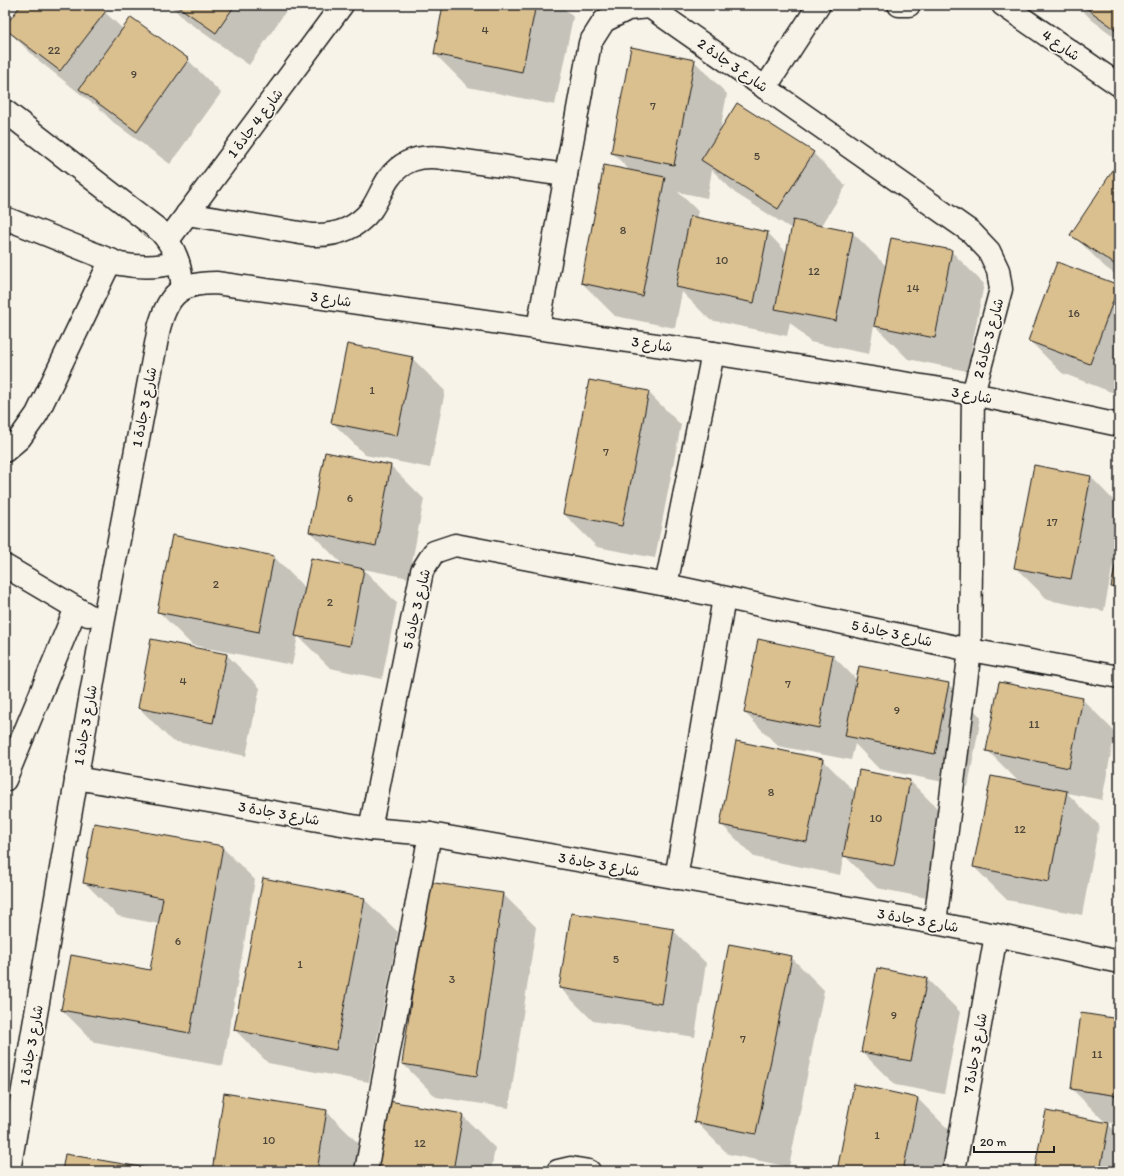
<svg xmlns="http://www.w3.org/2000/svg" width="1124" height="1176" font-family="Itim,'Playpen Sans Arabic',sans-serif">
	<rect width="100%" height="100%" fill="#f7f3e8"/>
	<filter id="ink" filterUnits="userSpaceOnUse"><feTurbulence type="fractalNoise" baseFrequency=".025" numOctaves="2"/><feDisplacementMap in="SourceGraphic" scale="8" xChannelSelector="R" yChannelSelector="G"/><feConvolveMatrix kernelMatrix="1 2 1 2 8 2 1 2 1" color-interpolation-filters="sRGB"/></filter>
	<g filter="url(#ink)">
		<!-- shadow -->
		<g fill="#0003" fill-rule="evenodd">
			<polygon points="22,5 97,5 123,29 188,60 221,93 170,164 113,122 94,103 93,104 38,60 5,28"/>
			<polygon points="170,5 290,5 249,65 185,20"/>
			<polygon points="444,5 561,5 573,17 555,105 468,87 435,54"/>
			<polygon points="1077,5 1119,5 1119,40 1092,20"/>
			<path d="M694 61 727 94 720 131 737 104 813 153 846 186 821 227 853 233 887 267 951 251 984 284 967 371 908 359 874 325 869 354 810 342 790 322 787 336 710 320 682 292 675 328 615 316 582 283 631 172 612 152ZM712 170 735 193 792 229 787 253 768 233 696 219 698 211 678 192 707 198Z"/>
			<polygon points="1119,163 1119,277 1105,267 1072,234"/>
			<polygon points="1058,263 1119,287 1119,395 1062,373 1029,340"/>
			<polygon points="412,358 445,391 430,468 365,455 332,422"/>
			<polygon points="648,392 681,425 655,558 597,547 564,514"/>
			<polygon points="326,453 391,466 424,499 409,578 363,569 397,603 382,679 330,668 298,636 292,665 192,645 159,612 173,537 274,557 306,589 344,566 310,532"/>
			<polygon points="1091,477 1119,506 1119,533 1104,611 1048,600 1015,567"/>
			<polygon points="1119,551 1119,593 1112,586"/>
			<polygon points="227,655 260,688 246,756 172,741 139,708"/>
			<polygon points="832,655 857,680 948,684 981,717 968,787 879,769 855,744 851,760 778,746 745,713"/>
			<polygon points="1082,699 1115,732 1102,800 1067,793 1099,825 1082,915 1007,900 974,867 1019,782 987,750"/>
			<polygon points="737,743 823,760 856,793 860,771 910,781 943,814 927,898 877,888 844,855 840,875 754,857 721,824"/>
			<polygon points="222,847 255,880 223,1066 95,1043 62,1010 151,971 159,924 118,916 85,883"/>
			<polygon points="429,883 503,894 536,927 509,1108 436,1097 403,1064"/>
			<polygon points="364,899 398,932 369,1082 268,1063 235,1030"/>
			<polygon points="673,930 706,963 695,1037 593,1021 560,988"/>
			<polygon points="791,957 824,990 789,1167 728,1154 695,1121"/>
			<polygon points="927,979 960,1012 944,1094 895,1085 862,1052"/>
			<polygon points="1119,1020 1119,1124 1106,1122 1119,1135 1119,1171 1035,1171 1107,1124 1072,1089"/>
			<polygon points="918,1099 951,1132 943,1171 838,1171"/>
			<polygon points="326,1111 359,1144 355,1171 213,1171"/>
			<polygon points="462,1115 495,1148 491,1171 378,1171"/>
		</g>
		<!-- building -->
		<g fill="#dabf8f" stroke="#1c1c1c">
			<polygon points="21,5 99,5 106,11 60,71 5,29 5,26"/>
			<polygon points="176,5 235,5 216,33"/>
			<polygon points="443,5 536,5 522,72 434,54"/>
			<polygon points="1082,5 1119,5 1119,32"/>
			<polygon points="131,17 189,59 137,132 79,89"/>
			<polygon points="631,47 695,60 674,165 611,153"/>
			<polygon points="737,103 814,152 778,209 701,160"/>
			<polygon points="1119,161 1119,267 1070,235"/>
			<polygon points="604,165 665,177 642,296 581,283"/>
			<polygon points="690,216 768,232 754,303 676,287"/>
			<polygon points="793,220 853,232 836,321 775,309"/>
			<polygon points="891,238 952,250 935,338 874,326"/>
			<polygon points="1057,262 1119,285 1090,364 1028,341"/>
			<polygon points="347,344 413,357 397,436 331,423"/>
			<polygon points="589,380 649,391 622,526 563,514"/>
			<polygon points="325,452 391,465 376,546 309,532"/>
			<polygon points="1034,465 1091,476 1071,579 1014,568"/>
			<polygon points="172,535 274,556 259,632 157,612"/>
			<polygon points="1119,546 1119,588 1111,587"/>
			<polygon points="311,558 364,569 350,646 295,636"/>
			<polygon points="151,639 227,654 213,723 138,708"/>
			<polygon points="758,639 833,655 819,728 744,713"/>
			<polygon points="859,666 949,683 935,754 845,736"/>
			<polygon points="999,682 1083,698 1069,768 986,751"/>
			<polygon points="736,741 823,759 807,842 720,825"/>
			<polygon points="859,770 910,780 894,866 843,856"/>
			<polygon points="991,776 1067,791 1049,882 973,867"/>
			<polygon points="94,823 223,846 190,1033 61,1010 71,955 150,970 163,898 83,883"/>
			<polygon points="263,878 365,898 336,1050 234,1030"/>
			<polygon points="428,882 503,893 477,1076 402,1064"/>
			<polygon points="571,913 674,929 662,1004 559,988"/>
			<polygon points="729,944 792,956 756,1134 694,1122"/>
			<polygon points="877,968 927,978 911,1061 861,1052"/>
			<polygon points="1081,1013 1119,1019 1119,1096 1071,1089"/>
			<polygon points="854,1084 918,1098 903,1171 837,1171"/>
			<polygon points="224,1093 327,1110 317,1171 212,1171"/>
			<polygon points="389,1101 463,1114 453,1171 377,1171"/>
			<polygon points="1046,1111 1109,1123 1100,1171 1034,1171"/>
			<polygon points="65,1154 158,1170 158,1171 62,1171"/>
		</g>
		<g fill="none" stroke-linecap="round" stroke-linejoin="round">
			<defs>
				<g id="minor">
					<polyline points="899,5 909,5"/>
					<polyline points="1003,5 1119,85"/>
					<polyline points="765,88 819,5"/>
					<path d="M5 111 160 231C176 249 180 264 183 288"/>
					<path d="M187 214 312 235C335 236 356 229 371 210 378 200 382 188 389 178 403 159 421 155 443 158L566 175"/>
					<path d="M5 218 120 264C141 268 158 268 178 262"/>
					<polyline points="168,240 342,5"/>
					<polyline points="538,328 590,43 604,21 628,9 650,7 971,232 989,251 998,270 1001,289 973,394 970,650 935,923"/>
					<polyline points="5,451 20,438 37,414 111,260"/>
					<polyline points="5,566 88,615"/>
					<polyline points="666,585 713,353"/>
					<polyline points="76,778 370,829 430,834 935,923 996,935 1119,962"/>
					<polyline points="5,780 76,608"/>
					<polyline points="370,829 422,571 434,552 455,545 666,585 970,650 1119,677"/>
					<polyline points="676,878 724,598"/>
					<path d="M9 1171 103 624 159 328C168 294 180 283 216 283L713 353 973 394 1119 425"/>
					<polyline points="366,1171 430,834"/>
					<polyline points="558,1171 571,1168 589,1171"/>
					<polyline points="954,1171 996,935"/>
				</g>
			</defs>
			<!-- minor casing -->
			<use href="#minor" stroke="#1c1c1c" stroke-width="25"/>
			<!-- minor -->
			<use href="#minor" stroke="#f7f3e8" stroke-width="22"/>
		</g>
	</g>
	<g text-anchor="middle" stroke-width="3.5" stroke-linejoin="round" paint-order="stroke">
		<!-- number labels -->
		<g font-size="12" fill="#4c4539">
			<text x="485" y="34">4</text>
			<text x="54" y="54">22</text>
			<text x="134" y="78">9</text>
			<text x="653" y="110">7</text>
			<text x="757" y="160">5</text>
			<text x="623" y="234">8</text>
			<text x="722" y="264">10</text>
			<text x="814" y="275">12</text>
			<text x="913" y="292">14</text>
			<text x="1074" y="317">16</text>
			<text x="372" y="394">1</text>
			<text x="606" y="456">7</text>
			<text x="350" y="502">6</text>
			<text x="1052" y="526">17</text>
			<text x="216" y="588">2</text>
			<text x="330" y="606">2</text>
			<text x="183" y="685">4</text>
			<text x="788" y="688">7</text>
			<text x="897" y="714">9</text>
			<text x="1034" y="728">11</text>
			<text x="771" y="796">8</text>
			<text x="876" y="822">10</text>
			<text x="1020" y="833">12</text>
			<text x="178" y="945">6</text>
			<text x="616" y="963">5</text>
			<text x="300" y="968">1</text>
			<text x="452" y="983">3</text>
			<text x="894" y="1019">9</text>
			<text x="743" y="1043">7</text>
			<text x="1097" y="1058">11</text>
			<text x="877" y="1139">1</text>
			<text x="269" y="1144">10</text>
			<text x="420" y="1147">12</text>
		</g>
		<!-- street labels -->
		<g font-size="14" fill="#1c1c1c" stroke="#f7f3e8">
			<text transform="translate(1061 45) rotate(35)" y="5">شارع 4</text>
			<text transform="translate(733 65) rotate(35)" y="5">شارع 3 جادة 2</text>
			<text transform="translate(255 123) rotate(-53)" y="5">شارع 4 جادة 1</text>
			<text transform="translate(331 299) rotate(8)" y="5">شارع 3</text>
			<text transform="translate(988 338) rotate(-75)" y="5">شارع 3 جادة 2</text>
			<text transform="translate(652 344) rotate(8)" y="5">شارع 3</text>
			<text transform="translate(972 395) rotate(10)" y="5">شارع 3</text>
			<text transform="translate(144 407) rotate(-79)" y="5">شارع 3 جادة 1</text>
			<text transform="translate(416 609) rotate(-77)" y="5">شارع 3 جادة 5</text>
			<text transform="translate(892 633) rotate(12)" y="5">شارع 3 جادة 5</text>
			<text transform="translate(85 725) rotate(-80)" y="5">شارع 3 جادة 1</text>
			<text transform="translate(279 813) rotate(10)" y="5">شارع 3 جادة 3</text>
			<text transform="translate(599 864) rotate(10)" y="5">شارع 3 جادة 3</text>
			<text transform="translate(918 920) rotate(10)" y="5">شارع 3 جادة 3</text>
			<text transform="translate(31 1045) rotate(-80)" y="5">شارع 3 جادة 1</text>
			<text transform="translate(975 1053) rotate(-80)" y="5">شارع 3 جادة 7</text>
		</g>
	</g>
	<!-- margin -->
	<rect width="1124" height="1176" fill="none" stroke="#f7f3e8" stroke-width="20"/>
	<rect x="10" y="10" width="1104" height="1156" fill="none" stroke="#1c1c1c" stroke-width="1.5" filter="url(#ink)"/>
	<!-- scale -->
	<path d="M974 1146v6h80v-6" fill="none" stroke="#1c1c1c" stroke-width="2"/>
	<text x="980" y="1146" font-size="12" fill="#1c1c1c" stroke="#f7f3e8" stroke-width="3" paint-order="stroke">20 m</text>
</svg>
